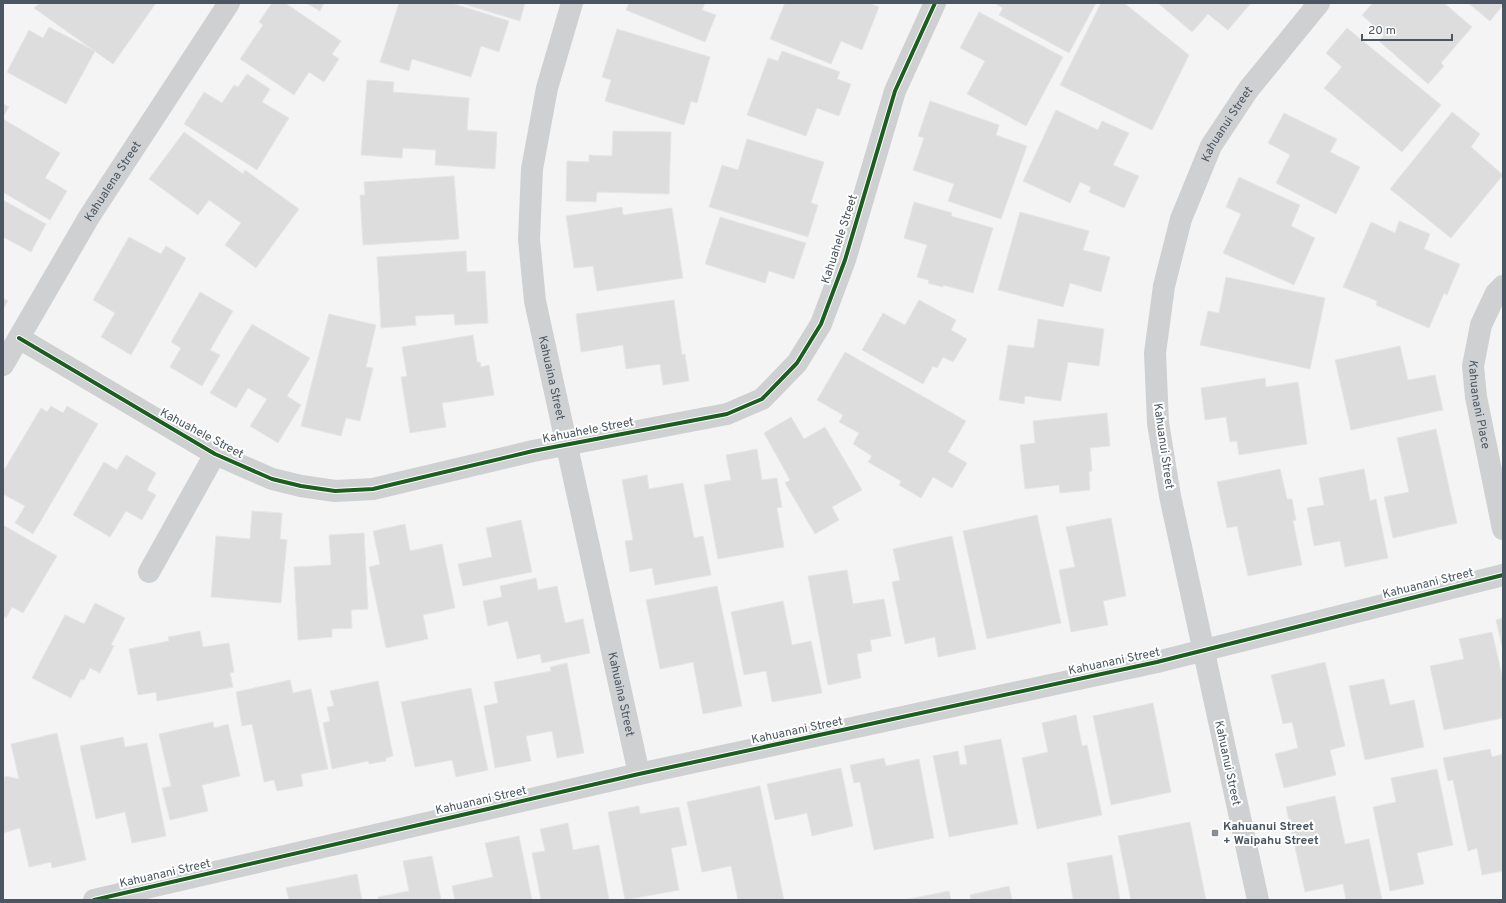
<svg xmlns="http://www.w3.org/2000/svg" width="1506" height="903" font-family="Overpass,sans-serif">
	<rect width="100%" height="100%" fill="#f4f4f4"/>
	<!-- building -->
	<g fill="#ddddde" stroke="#e5e6e7">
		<polygon points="40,3 156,3 113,64 34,8"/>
		<polygon points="272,3 285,3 341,41 332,54 339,59 324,82 309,72 294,95 240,59 263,25 259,22"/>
		<polygon points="306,3 324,3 320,11"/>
		<polygon points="399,3 451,3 509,21 499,52 481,46 471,77 412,59 409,71 380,62"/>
		<polygon points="460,3 525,3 520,21"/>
		<polygon points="629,3 705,3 702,10 716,15 705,42 626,10"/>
		<polygon points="785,3 869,3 879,7 862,50 841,41 831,64 770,39"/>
		<polygon points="994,3 1096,3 1069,53 999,15 1003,8"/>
		<polygon points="1101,3 1124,3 1189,55 1152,130 1060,85"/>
		<polygon points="1158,3 1251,3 1228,30 1208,14 1192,32"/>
		<polygon points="1373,3 1444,3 1472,27 1441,63 1444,66 1428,84 1379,41 1384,35 1362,15"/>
		<polygon points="1468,3 1503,3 1503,5 1490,21"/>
		<polygon points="979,12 1063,57 1026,126 967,94 985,61 960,48"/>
		<polygon points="49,27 95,51 66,104 7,72 29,30 43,38"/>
		<polygon points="1347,28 1441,105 1402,152 1324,88 1342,67 1326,53"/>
		<polygon points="617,29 710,57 697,103 691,101 684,125 605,101 611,80 602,77"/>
		<polygon points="782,51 840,72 837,79 851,84 839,116 817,108 806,136 747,115 768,58 778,61"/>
		<polygon points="247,74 270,89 262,102 289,118 257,170 184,124 204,92 222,103 234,85 238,87"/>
		<polygon points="367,80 394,82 393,92 469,98 467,130 497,132 495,169 435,165 436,150 403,148 402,158 361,155"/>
		<polygon points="930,101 999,125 996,135 1027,146 1001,219 948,201 954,184 913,170 924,138 918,136"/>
		<polygon points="3,104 9,107 3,117"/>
		<polygon points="1056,110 1098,130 1102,121 1129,133 1113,165 1139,176 1124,208 1089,192 1091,187 1080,182 1070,203 1023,181"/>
		<polygon points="1452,112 1480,134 1471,147 1503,175 1451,238 1390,189"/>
		<polygon points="1284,113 1337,139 1330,152 1360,167 1336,214 1276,183 1290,155 1268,143"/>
		<polygon points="3,119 60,153 45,178 67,191 50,220 3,192"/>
		<polygon points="613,131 671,132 669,194 597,192 596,202 566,201 567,161 589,162 589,155 612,156"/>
		<polygon points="184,132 243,174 245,170 299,209 256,268 225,245 241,223 209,200 198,215 149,179"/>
		<polygon points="747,139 824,162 811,203 818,205 808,237 709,207 722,165 738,170"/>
		<polygon points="454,176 459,239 363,245 360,195 365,195 364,182"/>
		<polygon points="1239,177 1300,205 1291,226 1315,238 1294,285 1223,253 1241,214 1226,207"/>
		<polygon points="3,200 46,224 31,252 3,237"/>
		<polygon points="914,202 952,213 951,216 993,228 973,293 943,285 943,287 928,283 929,280 917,277 927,245 904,238"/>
		<polygon points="622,207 623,215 672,208 683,278 597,291 593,266 574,268 566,216"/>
		<polygon points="1020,212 1089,231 1083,250 1110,257 1101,292 1070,283 1063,307 998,290"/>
		<polygon points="720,217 806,243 794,279 769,271 765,283 705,264"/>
		<polygon points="1399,221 1430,234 1424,249 1460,264 1447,295 1444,293 1429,328 1376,305 1377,301 1343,287 1371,222 1395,233"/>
		<polygon points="129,237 161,254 166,246 186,258 131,355 101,337 115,313 93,300"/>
		<polygon points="466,251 467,272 485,271 488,323 455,325 454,314 415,316 416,325 381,328 377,257"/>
		<polygon points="1226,277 1325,298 1310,369 1200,345 1208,311 1219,313"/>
		<polygon points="200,292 233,311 210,350 220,355 202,386 170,367 181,348 171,342"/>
		<polygon points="3,298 8,301 3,309"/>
		<polygon points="674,300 682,355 685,354 689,381 663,385 660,364 626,369 623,345 581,352 576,314"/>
		<polygon points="919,300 956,320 951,330 967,339 953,362 943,357 937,368 933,366 923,384 862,350 883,313 905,325"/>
		<polygon points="329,314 376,325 366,367 373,368 360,421 346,418 341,436 301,426"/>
		<polygon points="1038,319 1104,329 1099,366 1068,362 1061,401 1025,396 1024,404 999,400 1008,345 1034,348"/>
		<polygon points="252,324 310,358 287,396 301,405 278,443 250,426 267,399 248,388 236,408 210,393"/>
		<polygon points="473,335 477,362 480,362 481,367 489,365 494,395 442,403 446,427 410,433 401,377 407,376 402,347"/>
		<polygon points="1400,346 1408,380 1435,375 1443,410 1351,430 1335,360"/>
		<polygon points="845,352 966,421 948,452 967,463 952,488 933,477 921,498 899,485 901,481 868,462 872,456 853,444 859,433 839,422 843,415 817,400"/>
		<polygon points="1265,378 1266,387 1298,382 1307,444 1239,455 1237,441 1230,442 1226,417 1205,420 1201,388"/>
		<polygon points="51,406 63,413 67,406 98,424 33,534 15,523 25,506 3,494 3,472 41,408 47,412"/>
		<polygon points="1107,413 1110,446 1090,448 1092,471 1089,472 1090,490 1060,493 1059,485 1025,489 1020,445 1035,443 1033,421"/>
		<polygon points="791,417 804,439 825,427 862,490 832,507 839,520 815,534 785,483 790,480 764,433"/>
		<polygon points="1436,429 1457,523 1393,538 1384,497 1409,492 1397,438"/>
		<polygon points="757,449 762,480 777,478 782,507 777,508 784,547 718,559 704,485 731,480 726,455"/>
		<polygon points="126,455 156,473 147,490 156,495 142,520 126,511 110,537 73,515 104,462 117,470"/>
		<polygon points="1280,469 1287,499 1292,499 1296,520 1293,521 1302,565 1248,576 1237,526 1227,528 1217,482"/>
		<polygon points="1364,469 1370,501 1376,499 1388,558 1345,567 1340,541 1314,546 1307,508 1324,505 1319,478"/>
		<polygon points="647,475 649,489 683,483 694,538 703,536 711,575 655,585 652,568 630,572 625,541 633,540 622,480"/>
		<polygon points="252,511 282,513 280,539 287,540 281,603 211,597 216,536 250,539"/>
		<polygon points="1037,515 1061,623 987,639 963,531"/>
		<polygon points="1111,518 1126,596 1103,601 1108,625 1071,632 1059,570 1075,567 1066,527"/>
		<polygon points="521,520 532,572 463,586 458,564 492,557 486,528"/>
		<polygon points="405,524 410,551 442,544 455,608 423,615 428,639 386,648 369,567 380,564 373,531"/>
		<polygon points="3,525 57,556 23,613 12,607 6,618 3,616"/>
		<polygon points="364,533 368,609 351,610 352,628 332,629 332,637 298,640 294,567 331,565 329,535"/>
		<polygon points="952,536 976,649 938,657 935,637 905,644 892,582 900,580 893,549"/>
		<polygon points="847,570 853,604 884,599 891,636 870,640 872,651 857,654 861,678 828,685 808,576"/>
		<polygon points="536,578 538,590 557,586 565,623 583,619 590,653 542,663 540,654 517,659 508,621 488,626 483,601 502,597 500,586"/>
		<polygon points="717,586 742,706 703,714 693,662 660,669 646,600"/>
		<polygon points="783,601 792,645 811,641 822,693 772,702 766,671 744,675 731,612"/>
		<polygon points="95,603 125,618 111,645 114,646 100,673 90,668 84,680 81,679 71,698 32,678 65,615 84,624"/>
		<polygon points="1503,618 1503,650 1496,620"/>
		<polygon points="200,631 203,647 229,643 234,672 230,673 233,687 157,701 156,692 138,695 129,649 169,641 168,637"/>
		<polygon points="1492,632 1503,679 1503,718 1444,730 1430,666 1464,659 1459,639"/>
		<polygon points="1325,662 1345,746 1330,750 1336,775 1284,788 1275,754 1298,748 1292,722 1283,724 1271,675"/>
		<polygon points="567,663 584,753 557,758 552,731 526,736 531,761 495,768 484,706 498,703 494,682 551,671 550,667"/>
		<polygon points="1384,679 1390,705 1414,700 1424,747 1365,760 1349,686"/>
		<polygon points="290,680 293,693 311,689 328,769 301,774 303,786 277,791 274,780 264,782 252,724 242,726 236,692"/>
		<polygon points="378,681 393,756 386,758 386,761 369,764 368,761 332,769 323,723 330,721 327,707 334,706 330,691"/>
		<polygon points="471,688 488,770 456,777 452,760 415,767 401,702"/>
		<polygon points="1153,703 1171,792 1111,805 1093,716"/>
		<polygon points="1076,715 1082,746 1087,745 1102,815 1037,829 1022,758 1048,752 1042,723"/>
		<polygon points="213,722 214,728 228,724 240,776 202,785 208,811 170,820 162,788 171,786 159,734"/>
		<polygon points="57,733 86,860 52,868 51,862 29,867 20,828 3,833 3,784 5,776 19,779 11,744"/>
		<polygon points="123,737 125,747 147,743 166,836 132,843 125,812 96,819 80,746"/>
		<polygon points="1001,739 1018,824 949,837 933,756 958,751 960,765 967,764 964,746"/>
		<polygon points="1490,749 1492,757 1503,754 1503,871 1482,875 1477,848 1468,851 1453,780 1448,781 1443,758"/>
		<polygon points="884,758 886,766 919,759 934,838 874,850 860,782 854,783 850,765"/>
		<polygon points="841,768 853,826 812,836 807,813 775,820 767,784"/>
		<polygon points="1437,769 1453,845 1417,853 1424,884 1390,891 1373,807 1396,802 1391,778"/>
		<polygon points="760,786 784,900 738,900 731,866 702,872 687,802"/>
		<polygon points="1335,796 1345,844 1369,839 1382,900 1346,900 1343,884 1305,892 1286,807"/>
		<polygon points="639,806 640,814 679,807 687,845 671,848 679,890 625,900 608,812"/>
		<polygon points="1190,822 1206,900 1131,900 1118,836"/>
		<polygon points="568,823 573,850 599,845 609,900 541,900 532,853 545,851 540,829"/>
		<polygon points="519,836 532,900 455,900 452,886 493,877 485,843"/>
		<polygon points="1112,855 1120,900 1067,900 1073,899 1067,863"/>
		<polygon points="432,856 441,900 378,900 378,897 409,891 403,861"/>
		<polygon points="357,874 362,900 289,900 286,888"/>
		<polygon points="1009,886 1012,900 971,900 970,895"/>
		<polygon points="949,891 951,900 904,900"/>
	</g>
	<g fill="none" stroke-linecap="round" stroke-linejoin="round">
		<!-- minor -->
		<g stroke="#ced0d2" stroke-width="22">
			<path id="s1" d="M572 3 547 88 532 169 529 239 535 301 639 774"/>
			<path id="s2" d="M1503 286 1496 293 1481 325 1473 366 1476 397 1503 529"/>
			<polyline points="19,338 215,454 272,479 301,486 335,491 373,489 533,451 727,414 762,399 797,363 821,324 845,260 895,91 935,3"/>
			<path id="s3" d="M3 365 89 217 229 3"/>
			<polyline points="149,572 215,454"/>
			<polyline points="94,900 639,774 1157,662 1503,575"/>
		</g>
		<!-- tertiary -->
		<path stroke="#ced0d2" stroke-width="22" id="s4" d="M1258 900 1170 496 1158 423 1155 353 1164 286 1181 219 1211 146 1248 90 1319 3"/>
		<defs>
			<g id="cycleway">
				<polyline points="19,338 215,454 272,479 301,486 335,491 373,489 533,451 727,414 762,399 797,363 821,324 845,260 895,91 935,3"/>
				<polyline points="94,900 639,774 1157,662 1503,575"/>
			</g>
		</defs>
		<!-- cycleway casing -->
		<use href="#cycleway" stroke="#fff" stroke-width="6"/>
		<!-- cycleway -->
		<use href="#cycleway" stroke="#1b5e20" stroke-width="4"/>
	</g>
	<!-- markers -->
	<rect fill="#868d94" stroke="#fff" stroke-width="1.5" x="1211" y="829" width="8" height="8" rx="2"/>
	<g text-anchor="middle" stroke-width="4" stroke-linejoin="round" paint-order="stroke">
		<!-- street labels -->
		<g font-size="12" fill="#4a5661" stroke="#fff">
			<text dy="4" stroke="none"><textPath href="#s4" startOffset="800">Kahuanui Street</textPath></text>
			<text dy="4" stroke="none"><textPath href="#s3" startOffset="214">Kahualena Street</textPath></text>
			<text transform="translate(839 239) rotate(-72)" y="4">Kahuahele Street</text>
			<text dy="4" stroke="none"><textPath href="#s1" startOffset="382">Kahuaina Street</textPath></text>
			<text dy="4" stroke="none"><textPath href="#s2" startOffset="126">Kahuanani Place</textPath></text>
			<text transform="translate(588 430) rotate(-11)" y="4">Kahuahele Street</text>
			<text transform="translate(202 433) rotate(28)" y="4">Kahuahele Street</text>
			<text transform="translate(1164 446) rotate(82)" y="4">Kahuanui Street</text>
			<text transform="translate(1428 583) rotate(-14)" y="4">Kahuanani Street</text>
			<text transform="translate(1114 661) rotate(-12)" y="4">Kahuanani Street</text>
			<text dy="4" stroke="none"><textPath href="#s1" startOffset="706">Kahuaina Street</textPath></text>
			<text transform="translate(797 730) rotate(-12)" y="4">Kahuanani Street</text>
			<text transform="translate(1228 763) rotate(78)" y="4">Kahuanui Street</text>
			<text transform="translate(481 800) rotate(-13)" y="4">Kahuanani Street</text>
			<text transform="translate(165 873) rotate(-13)" y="4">Kahuanani Street</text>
		</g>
		<!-- poi labels -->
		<g font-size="12" font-weight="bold" fill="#4a5661" stroke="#fff" text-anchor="start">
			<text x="1223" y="830">Kahuanui Street<tspan x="1223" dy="14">+ Waipahu Street</tspan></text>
		</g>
	</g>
	<!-- border -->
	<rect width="1506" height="903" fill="none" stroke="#4a5661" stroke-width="8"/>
	<!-- scale -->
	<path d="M1362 34v6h90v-6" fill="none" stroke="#4a5661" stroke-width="2"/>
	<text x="1368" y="34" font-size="12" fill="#4a5661" stroke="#ffffff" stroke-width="3" paint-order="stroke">20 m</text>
</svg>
